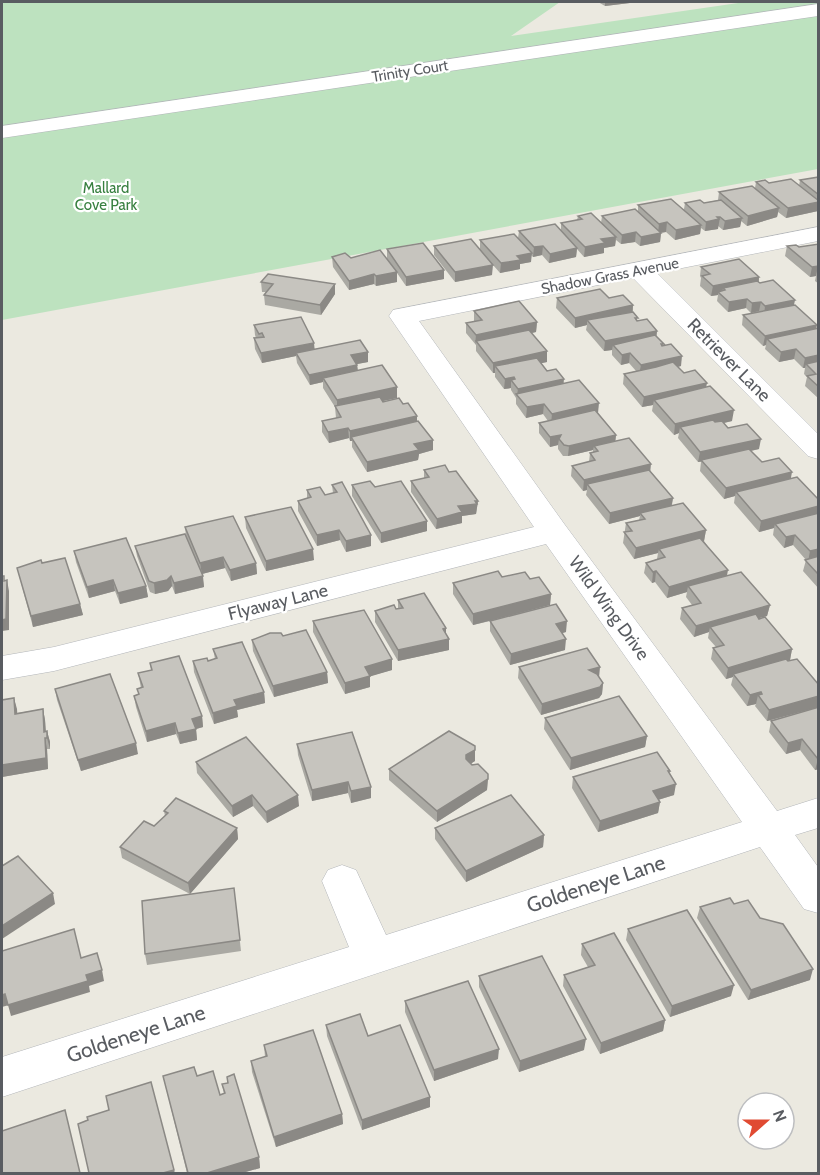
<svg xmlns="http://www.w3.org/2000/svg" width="820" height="1175" font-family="Cabin,sans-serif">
	<rect width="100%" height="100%" fill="#ebe9e0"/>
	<!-- green -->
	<polygon fill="#bde2bf" points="2,2 560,2 511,36 745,2 818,2 818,169 2,320"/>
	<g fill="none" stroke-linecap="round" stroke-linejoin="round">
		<defs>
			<g id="minor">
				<polygon points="818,4 818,16 2,138 2,126"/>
				<polygon points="818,227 818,241 657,273 818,434 818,459 808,456 633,278 419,321 565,525 777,811 818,798 818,828 795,835 818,867 818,913 804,909 760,847 2,1097 2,1057 349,947 322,881 328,870 342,865 356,870 386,935 742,822 546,544 54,671 2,680 2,656 54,647 534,527 389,316 393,310"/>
			</g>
		</defs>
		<!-- minor casing -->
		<use href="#minor" stroke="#b3b6ba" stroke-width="1"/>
		<!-- minor -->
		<use href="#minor" fill="#fff" fill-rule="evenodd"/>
	</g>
	<!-- wall -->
	<g fill="#aaa9a3">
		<polygon points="598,2 638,2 605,6"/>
		<polygon points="819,177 818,211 786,218 778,212 777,217 747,226 741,221 740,227 723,230 718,226 718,229 705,231 701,228 700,234 675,240 666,232 661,233 660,242 640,246 635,242 621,244 616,240 615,246 604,248 604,253 584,257 577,249 576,257 549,263 542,255 533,257 531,255 531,262 520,264 520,269 500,273 480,250 480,240 518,238 519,231 561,231 561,223 577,220 578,216 601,223 602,216 638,212 638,205 684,209 685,203 704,203 718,200 719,192 755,188 756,182 799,186 800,180"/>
		<polygon points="819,244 819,284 815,281 816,276 810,277 785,256 787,246 799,247"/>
		<polygon points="434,246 492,275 455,282 434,255"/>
		<polygon points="387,249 444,270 444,279 406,286 397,273 397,282 376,286 374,284 349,290 333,267 332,257 387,259"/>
		<polygon points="701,267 759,277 759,282 794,305 816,329 819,328 819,399 805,386 807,377 804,374 805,368 803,368 794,359 779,362 765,349 766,345 763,346 742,325 743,315 760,312 751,313 746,308 728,312 717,301 718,295 711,296 700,286 701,278 700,276"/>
		<polygon points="261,282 335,284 335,294 321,315 265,305 264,295 266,292 262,292"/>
		<polygon points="557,298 609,298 633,305 633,312 638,321 657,331 656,336 681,366 678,367 684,373 706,387 732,421 724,423 728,428 759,449 751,451 762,462 791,479 819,500 819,589 803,571 806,560 793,545 784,548 773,535 774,528 759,532 734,503 735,496 724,499 700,471 701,462 698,462 678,438 679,433 674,435 652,411 653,405 642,407 623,384 624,374 636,371 629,363 621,365 612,355 612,350 604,351 586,330 587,325 575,328 556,308"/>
		<polygon points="474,311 537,322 536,332 532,333 547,362 541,363 547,371 564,383 598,413 616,435 615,441 650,471 673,498 672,505 706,530 704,541 727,575 770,605 767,616 759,618 792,649 790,660 787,661 819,685 819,707 767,721 755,706 756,704 747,706 731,685 733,677 726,679 711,659 713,648 716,647 708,638 709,632 694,637 680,619 682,608 692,605 686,597 687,592 667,598 655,582 652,583 644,573 646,563 657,559 658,553 634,559 623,543 626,523 639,520 640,516 609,524 586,495 587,490 583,491 571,476 572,466 589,462 590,453 593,453 593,450 568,456 563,456 558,449 558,445 550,447 539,433 539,423 548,421 543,414 526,418 516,404 516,398 511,390 511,388 504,389 495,377 495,373 493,373 476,351 476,345 466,333 466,323 475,322 474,321"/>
		<polygon points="254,325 315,349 368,352 368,362 357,364 358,370 397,398 383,401 383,402 403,404 417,416 417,422 433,440 433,450 419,454 418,460 367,472 352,447 352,441 350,441 349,438 329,443 322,432 322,421 336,418 335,407 323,388 323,382 310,385 297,363 296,356 262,363 255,349 254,338 256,338 255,335"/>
		<polygon points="424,470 449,472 478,501 476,514 462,516 462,523 436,529 411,492 411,481 424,478"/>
		<polygon points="332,485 371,546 346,552 340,540 317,546 298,511 298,501 307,498 307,490 325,495 333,493"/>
		<polygon points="352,485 375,487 427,521 427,531 381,543 352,496"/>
		<polygon points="245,517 314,560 266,571 246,528"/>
		<polygon points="185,527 256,563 257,574 231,581 225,568 202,574 204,587 175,594 172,586 168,591 155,594 150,592 137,556 135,546 186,537"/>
		<polygon points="74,551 146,586 148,597 120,604 115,591 89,598 76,562"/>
		<polygon points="42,563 80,604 83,615 33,627 17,568"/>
		<polygon points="502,577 530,579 551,594 550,605 496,619 566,632 562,633 565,650 510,665 490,631 490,621 473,625 453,594 453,583"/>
		<polygon points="398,600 449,639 449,650 398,661 375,622 375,611 398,609"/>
		<polygon points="313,621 392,659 392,670 370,676 370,687 345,694 313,632"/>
		<polygon points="283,636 327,672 328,683 274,697 253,651 252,640"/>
		<polygon points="213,649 264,692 265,703 237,710 238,717 214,724 194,672 193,661 208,661 215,659"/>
		<polygon points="150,663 202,716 203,727 196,729 197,740 180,744 176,734 147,742 136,707 134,696 138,695 141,688 138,673 151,670"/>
		<polygon points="519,667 599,678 603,683 602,694 599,698 541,715 518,678"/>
		<polygon points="55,689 138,754 81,771 57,700"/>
		<polygon points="14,698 17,713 43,709 45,720 46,731 47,731 50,742 50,749 47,749 48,769 2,777 2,700"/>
		<polygon points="819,707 819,769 815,770 800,750 786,754 769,732 771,721"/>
		<polygon points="545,718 647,736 645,747 570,770 544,729"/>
		<polygon points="297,744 371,787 371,798 351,803 348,793 312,801 298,755"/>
		<polygon points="475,761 471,763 488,774 487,790 437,822 389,780 389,769"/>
		<polygon points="196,762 299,806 267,823 253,806 233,817 197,773"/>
		<polygon points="670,771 669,774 674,795 658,800 660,802 658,813 598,832 572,788 573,777"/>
		<polygon points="164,811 237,828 238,839 190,894 122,858 120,847 154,826 165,816"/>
		<polygon points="435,828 544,835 543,847 466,882 435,839"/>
		<polygon points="234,888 241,951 147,965 145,954"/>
		<polygon points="734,904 760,918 810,980 748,1000 697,918 700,907"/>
		<polygon points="628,929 731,996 670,1017 626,940"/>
		<polygon points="582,944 665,1020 663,1031 600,1054 563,986 564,975 588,967 581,955"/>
		<polygon points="479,976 584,1050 519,1072 479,987"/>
		<polygon points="405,1001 498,1059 434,1081 405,1012"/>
		<polygon points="326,1025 368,1036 430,1097 430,1107 362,1130 327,1036"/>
		<polygon points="264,1045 342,1114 343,1124 276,1147 252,1072 251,1061 265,1057"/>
		<polygon points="163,1076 197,1076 220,1095 224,1094 222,1084 227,1083 227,1077 259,1157 260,1168 242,1173 187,1173"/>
	</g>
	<!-- shaded-wall -->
	<g fill="#8b8985">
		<polygon points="605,2 638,2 605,6"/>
		<polygon points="819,202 818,211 786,218 788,208"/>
		<polygon points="779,208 777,217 747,226 748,216"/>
		<polygon points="717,217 720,217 718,229 705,231 706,222"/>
		<polygon points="742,218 740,227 723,230 725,221"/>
		<polygon points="667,222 666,232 658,233 659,224"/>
		<polygon points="701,225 700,234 675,240 676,230"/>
		<polygon points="636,232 635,242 621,244 622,235"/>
		<polygon points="661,233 660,242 640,246 641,237"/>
		<polygon points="616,237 615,246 604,248 604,253 584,257 585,247 601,239"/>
		<polygon points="543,246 542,255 533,257 534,247"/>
		<polygon points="577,248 576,257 549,263 550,254"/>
		<polygon points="532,253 531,262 520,264 520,269 500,273 501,263 517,256"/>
		<polygon points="493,265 492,275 455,282 455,272"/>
		<polygon points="819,266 819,273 817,271 816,276 810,277 812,267"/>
		<polygon points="444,270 444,279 406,286 406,277"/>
		<polygon points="397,272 397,282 376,286 376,276"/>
		<polygon points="374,274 374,284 349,290 349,281"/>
		<polygon points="759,277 758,287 725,290 723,288 722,294 718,292 718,295 711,296 713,286"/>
		<polygon points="335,284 335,294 321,315 320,305"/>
		<polygon points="747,299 746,308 728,312 729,302"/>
		<polygon points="795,300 793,310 764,316 765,306"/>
		<polygon points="761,302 759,311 751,313 752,303"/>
		<polygon points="633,305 632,315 587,320 587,325 575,328 575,318"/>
		<polygon points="537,322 536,332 478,344 476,341 475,345 476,335"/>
		<polygon points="817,325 815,335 767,339 766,345 763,346 765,336"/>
		<polygon points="657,331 656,341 613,345 612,350 604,351 605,341"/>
		<polygon points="314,343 315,353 296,353 296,356 262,363 261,353"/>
		<polygon points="796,349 794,359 779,362 781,352"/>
		<polygon points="547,351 547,362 499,372 495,366 495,373 493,373 493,363"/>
		<polygon points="368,352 368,362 352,365 351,355"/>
		<polygon points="630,353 629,363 621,365 622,355"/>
		<polygon points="819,355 819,365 806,364 805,368 803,368 805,358"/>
		<polygon points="682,356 681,366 639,375 641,365"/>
		<polygon points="357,365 358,375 323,378 323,382 310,385 309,375"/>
		<polygon points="514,377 514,383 511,380 511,388 504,389 505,379"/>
		<polygon points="564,379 563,389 517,395 518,389"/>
		<polygon points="707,383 705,393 654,400 653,405 642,407 644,397"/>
		<polygon points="397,387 397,398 337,411 337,400"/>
		<polygon points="599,403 598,413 551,424 552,414"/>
		<polygon points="544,404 543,414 526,418 527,407"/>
		<polygon points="734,410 732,421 684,432 680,427 679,433 674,435 675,424"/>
		<polygon points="417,416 417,426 351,437 352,441 350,441 350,431"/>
		<polygon points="348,428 349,438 329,443 328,432"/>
		<polygon points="561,435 559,439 558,445 550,447 550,437"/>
		<polygon points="616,435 615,445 594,446 593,450 568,456 569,446"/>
		<polygon points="761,439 759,449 698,462 700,452"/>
		<polygon points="433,440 433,450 419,454 418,460 367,472 367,462 414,444"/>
		<polygon points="651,464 650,474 587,484 587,490 583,491 584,480"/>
		<polygon points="792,472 790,483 736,492 735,496 724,499 726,488"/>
		<polygon points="673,498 671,508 640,513 640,516 609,524 610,513"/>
		<polygon points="478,501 476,514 462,516 462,523 436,529 437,519 458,506"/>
		<polygon points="819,506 819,516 775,524 774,528 759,532 761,521"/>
		<polygon points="427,521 427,531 381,543 381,533"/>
		<polygon points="339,530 340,540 317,546 317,535"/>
		<polygon points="706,530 704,541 661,552 659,549 658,553 634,559 636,548"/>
		<polygon points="371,535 371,546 346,552 346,541"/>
		<polygon points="795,535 793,545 784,548 786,537"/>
		<polygon points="313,549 314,560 266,571 266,561"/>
		<polygon points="819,549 819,559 808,562 810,551"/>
		<polygon points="223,557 225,568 202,574 200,563"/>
		<polygon points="256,563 257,574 231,581 230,570"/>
		<polygon points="728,570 726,581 688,586 687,592 667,598 669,587"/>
		<polygon points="656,571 655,582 652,583 653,572"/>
		<polygon points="171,576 172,586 168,591 155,594 154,583"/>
		<polygon points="203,576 204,587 175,594 174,583"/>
		<polygon points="7,580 9,591 9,630 2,631 2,620"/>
		<polygon points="113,580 115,591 89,598 87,587"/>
		<polygon points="146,586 148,597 120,604 118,593"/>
		<polygon points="551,594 550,605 473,625 473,614"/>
		<polygon points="80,604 83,615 33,627 31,616"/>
		<polygon points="770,605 767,616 713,631 710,627 709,632 694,637 696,626"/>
		<polygon points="567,621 566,632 555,635 556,624"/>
		<polygon points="446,628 446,639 449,639 449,650 398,661 398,650"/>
		<polygon points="566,639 565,650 510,665 511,654"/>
		<polygon points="792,649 790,660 735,676 733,674 733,677 726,679 728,668"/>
		<polygon points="392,659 392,670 365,678 365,667"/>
		<polygon points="600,667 599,678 589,670"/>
		<polygon points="327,672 328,683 274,697 273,686"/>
		<polygon points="370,676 370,687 345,694 345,683"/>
		<polygon points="603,683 602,694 599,698 541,715 542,704"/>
		<polygon points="264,692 265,703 237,710 238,717 214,724 213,713 234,700"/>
		<polygon points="761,692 760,698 758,695 756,704 747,706 750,695"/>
		<polygon points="819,696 819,707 767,721 769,710"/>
		<polygon points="14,698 17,709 18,725 15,714"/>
		<polygon points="43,709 45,720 46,738 44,732"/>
		<polygon points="202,716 203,727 196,729 197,740 180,744 178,733 192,719"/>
		<polygon points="175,723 176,734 147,742 146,731"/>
		<polygon points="47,731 50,742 50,749 47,738"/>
		<polygon points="647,736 645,747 570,770 571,758"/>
		<polygon points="45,738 47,749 48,769 2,777 2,765"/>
		<polygon points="802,739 800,750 786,754 788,743"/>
		<polygon points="136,743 138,754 81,771 78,760"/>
		<polygon points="475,750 475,761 466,767 466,755"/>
		<polygon points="818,759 819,769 815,770"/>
		<polygon points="488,779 487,790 437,822 437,811"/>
		<polygon points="348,782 348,793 312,801 312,790"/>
		<polygon points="676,784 674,795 651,802 653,791"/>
		<polygon points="371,787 371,798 351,803 351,791"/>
		<polygon points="252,795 253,806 233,817 232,806"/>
		<polygon points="298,795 299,806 267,823 266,812"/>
		<polygon points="660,802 658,813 598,832 600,821"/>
		<polygon points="237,828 238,839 190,894 188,883"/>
		<polygon points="544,835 543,847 466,882 466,871"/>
		<polygon points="53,893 55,904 2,939 2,926"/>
		<polygon points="813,969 810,980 748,1000 751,990"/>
		<polygon points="102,970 104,981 89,986 90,992 11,1016 8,1005 86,975"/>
		<polygon points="734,985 731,996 670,1017 672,1006"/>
		<polygon points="5,994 9,1005 2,1007 2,995"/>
		<polygon points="665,1020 663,1031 600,1054 601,1043"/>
		<polygon points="586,1039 584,1050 519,1072 520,1061"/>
		<polygon points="499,1049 498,1059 434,1081 434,1070"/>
		<polygon points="430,1097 430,1107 362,1130 362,1120"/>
		<polygon points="342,1114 343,1124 276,1147 274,1137"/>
		<polygon points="259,1157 260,1168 242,1173 207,1173"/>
		<polygon points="174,1170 175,1173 163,1173"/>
	</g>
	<!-- building -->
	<g fill="#c6c4be" stroke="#8b8985" stroke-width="1.5">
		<polygon points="819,177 819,195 800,180"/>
		<polygon points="791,179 819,201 819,202 788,208 756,182 765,180 769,183"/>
		<polygon points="752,186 779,208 748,216 719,192"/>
		<polygon points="671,199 701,225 676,230 667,222 659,224 638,205"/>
		<polygon points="700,200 704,203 721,200 742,218 725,221 720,217 717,217 719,219 706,222 685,203"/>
		<polygon points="635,209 661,233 641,237 636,232 622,235 602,216"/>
		<polygon points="591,213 616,237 601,239 605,243 585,247 561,223 582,219 578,216"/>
		<polygon points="555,224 577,248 550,254 543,246 534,247 519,231"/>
		<polygon points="514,234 532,253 517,256 521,260 501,263 480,240"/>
		<polygon points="471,239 493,265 455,272 434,246"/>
		<polygon points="423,243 444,270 406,277 387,249"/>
		<polygon points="819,244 819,266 812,267 787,246 796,245 799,247"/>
		<polygon points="380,250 397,272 376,276 374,274 349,281 332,257 345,253 351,258"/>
		<polygon points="739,259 759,277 713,286 702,276 710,274 701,267"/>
		<polygon points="268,274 335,284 320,305 264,295 273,284 261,282"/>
		<polygon points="773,280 795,300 765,306 761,302 752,303 747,299 729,302 718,292 725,290 723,288 757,281 760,283"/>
		<polygon points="600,289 609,298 623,295 633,305 575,318 557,298"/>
		<polygon points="519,301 537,322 476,335 466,323 482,320 474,311"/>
		<polygon points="795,305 817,325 765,336 743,315"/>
		<polygon points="633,312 638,318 635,318 637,321 647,319 657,331 605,341 587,320"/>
		<polygon points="301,317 314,343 261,353 254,338 264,337 262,333 259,334 254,325"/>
		<polygon points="819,328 819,355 805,358 796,349 781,352 767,339"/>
		<polygon points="529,330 547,351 493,363 476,341"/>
		<polygon points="655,335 664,344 661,344 662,346 671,344 682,356 641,365 630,353 622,355 613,345"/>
		<polygon points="360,340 368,352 351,355 357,365 309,375 296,353"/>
		<polygon points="537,358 547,371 556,369 564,379 518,389 511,380 515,379 514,377 505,379 495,366"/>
		<polygon points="819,361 819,387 807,376 816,374 806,364"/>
		<polygon points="673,362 684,373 695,370 707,383 644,397 624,374 656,367"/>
		<polygon points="382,365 397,387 337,400 323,378"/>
		<polygon points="579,380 599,403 552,414 544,404 527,407 516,394"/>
		<polygon points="710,386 734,410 675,424 654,400"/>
		<polygon points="380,397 383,402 399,398 403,404 408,403 417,416 350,431 348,428 328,432 322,421 341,417 335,406"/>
		<polygon points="595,410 616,435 569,446 564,445 559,439 561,435 550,437 539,423"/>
		<polygon points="713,420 715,422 722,421 728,428 747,424 761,439 700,452 680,427"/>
		<polygon points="418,421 433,440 414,444 419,450 367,462 351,437"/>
		<polygon points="629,438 651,464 584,480 572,466 595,460 590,453 598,451 594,446"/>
		<polygon points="749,449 762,462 779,458 792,472 726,488 701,460"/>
		<polygon points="445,465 449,472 456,471 478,501 475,501 477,504 458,506 462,512 437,519 411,481 429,477 424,470"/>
		<polygon points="649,470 673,498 610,513 587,484"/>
		<polygon points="797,477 819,500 819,506 761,521 736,492"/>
		<polygon points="370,481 375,487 401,481 427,521 381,533 352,485"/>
		<polygon points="342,482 371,535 346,541 339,530 317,535 298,501 311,497 307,490 320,487 325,495 337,492 332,485"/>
		<polygon points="683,503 706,530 636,548 624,532 632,531 626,523 645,519 640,513"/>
		<polygon points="291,507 313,549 266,561 245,517"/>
		<polygon points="819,513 819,549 810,551 795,535 786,537 775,524"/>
		<polygon points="233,516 256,563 230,570 223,557 200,563 185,527"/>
		<polygon points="185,534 203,576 174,583 171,576 167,580 154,583 149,581 135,546"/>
		<polygon points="126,538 146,586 118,593 113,580 87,587 74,551"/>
		<polygon points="700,538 728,570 669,587 656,571 653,572 646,563 665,557 659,549"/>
		<polygon points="819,556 819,575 805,560"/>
		<polygon points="65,558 80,604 31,616 17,568 41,560 42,563"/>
		<polygon points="498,571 502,577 525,572 530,579 539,577 551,594 473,614 453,583"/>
		<polygon points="741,572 770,605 696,626 682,608 701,603 688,586"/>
		<polygon points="2,576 4,576 4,581 7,580 6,619 2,620"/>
		<polygon points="424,593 446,628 443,629 449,639 398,650 375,611 394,605 396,609 403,608 398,600"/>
		<polygon points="556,604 567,621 556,624 566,639 511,654 490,621"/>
		<polygon points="364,610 392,659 365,667 370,676 345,683 313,621"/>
		<polygon points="756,614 759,619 765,617 792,649 728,668 713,648 724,645 710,627"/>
		<polygon points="306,630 327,672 273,686 252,640 270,633 281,633 283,636"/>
		<polygon points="242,642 264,692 234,700 237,706 213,713 193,661 207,658 208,661 217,658 213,649"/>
		<polygon points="587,648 600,667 589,670 597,674 603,683 600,687 542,704 519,667"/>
		<polygon points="179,656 202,716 192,719 196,729 178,733 175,723 146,731 134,696 139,694 137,689 143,687 138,673 152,670 150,663"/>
		<polygon points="786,659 788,661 797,659 819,685 819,696 769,710 758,695 762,694 761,692 750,695 733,674"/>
		<polygon points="110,674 136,743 78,760 55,689"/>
		<polygon points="619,696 647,736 571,758 545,718"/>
		<polygon points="14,698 15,714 43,709 44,732 47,731 47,738 45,738 46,758 2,765 2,700"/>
		<polygon points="819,707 819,759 818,759 802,739 788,743 771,721"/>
		<polygon points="449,731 475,746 475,750 466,755 466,759 472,765 478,764 488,774 488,779 437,811 389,769"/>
		<polygon points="352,732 371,787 351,791 348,782 312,790 297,744"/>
		<polygon points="246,737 298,795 266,812 252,795 232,806 196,762"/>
		<polygon points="657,752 670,771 668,771 676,784 653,791 660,802 600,821 573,777"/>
		<polygon points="511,795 544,835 466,871 435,828"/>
		<polygon points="176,798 237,828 188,883 120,847 144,821 154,826 168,813 164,811"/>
		<polygon points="18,856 53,893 2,926 2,866"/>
		<polygon points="234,888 240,940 145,954 142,901"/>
		<polygon points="730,898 734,904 748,900 760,918 783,924 813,969 751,990 700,907"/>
		<polygon points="687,910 734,985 672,1006 628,929"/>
		<polygon points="74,929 81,958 97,953 102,970 86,975 88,981 8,1005 5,994 2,995 2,951"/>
		<polygon points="614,933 665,1020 601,1043 564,975 595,965 582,944"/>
		<polygon points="542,956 586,1039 520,1061 479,976"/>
		<polygon points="468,981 499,1049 434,1070 405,1001"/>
		<polygon points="360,1014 368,1036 400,1025 430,1097 362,1120 326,1025"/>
		<polygon points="313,1030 342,1114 274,1137 251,1061 267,1056 264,1045"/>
		<polygon points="194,1067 197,1076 213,1071 220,1095 225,1093 222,1084 228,1083 227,1077 234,1074 259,1157 207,1173 188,1173 163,1076"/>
		<polygon points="151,1082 174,1170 163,1173 89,1173 78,1124 88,1120 87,1117 109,1110 106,1096"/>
		<polygon points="65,1110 80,1173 2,1173 2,1131"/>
	</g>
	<g text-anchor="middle" stroke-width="4.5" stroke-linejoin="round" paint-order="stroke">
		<!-- far-street labels -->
		<g font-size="15" fill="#595c61" stroke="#fff">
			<text transform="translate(410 71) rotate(-9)" y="5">Trinity Court</text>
			<text transform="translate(610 276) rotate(-11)" y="5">Shadow Grass Avenue</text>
		</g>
		<!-- far-park labels -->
		<g font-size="15" fill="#388040" stroke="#fff">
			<text x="106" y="193">Mallard<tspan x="106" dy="17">Cove Park</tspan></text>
		</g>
		<!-- street labels -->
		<g font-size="18" fill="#595c61" stroke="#fff">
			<text transform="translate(729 360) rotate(45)" y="6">Retriever Lane</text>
			<text transform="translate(278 602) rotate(-14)" y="6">Flyaway Lane</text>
			<text transform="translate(609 608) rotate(54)" y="6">Wild Wing Drive</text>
		</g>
		<!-- near-street labels -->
		<g font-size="21" fill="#595c61" stroke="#fff">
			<text transform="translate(596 884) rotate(-18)" y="7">Goldeneye Lane</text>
			<text transform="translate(136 1034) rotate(-18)" y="7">Goldeneye Lane</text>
		</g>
	</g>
	<!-- border -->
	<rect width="820" height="1175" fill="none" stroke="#595c61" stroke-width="6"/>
	<!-- north arrow -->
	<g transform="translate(766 1121) rotate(69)"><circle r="28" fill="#ffffff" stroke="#bdbec0" stroke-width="1.5"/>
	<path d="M0-4.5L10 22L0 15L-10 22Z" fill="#e04a32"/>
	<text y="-9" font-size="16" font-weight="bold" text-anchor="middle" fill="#595c61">N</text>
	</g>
</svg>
